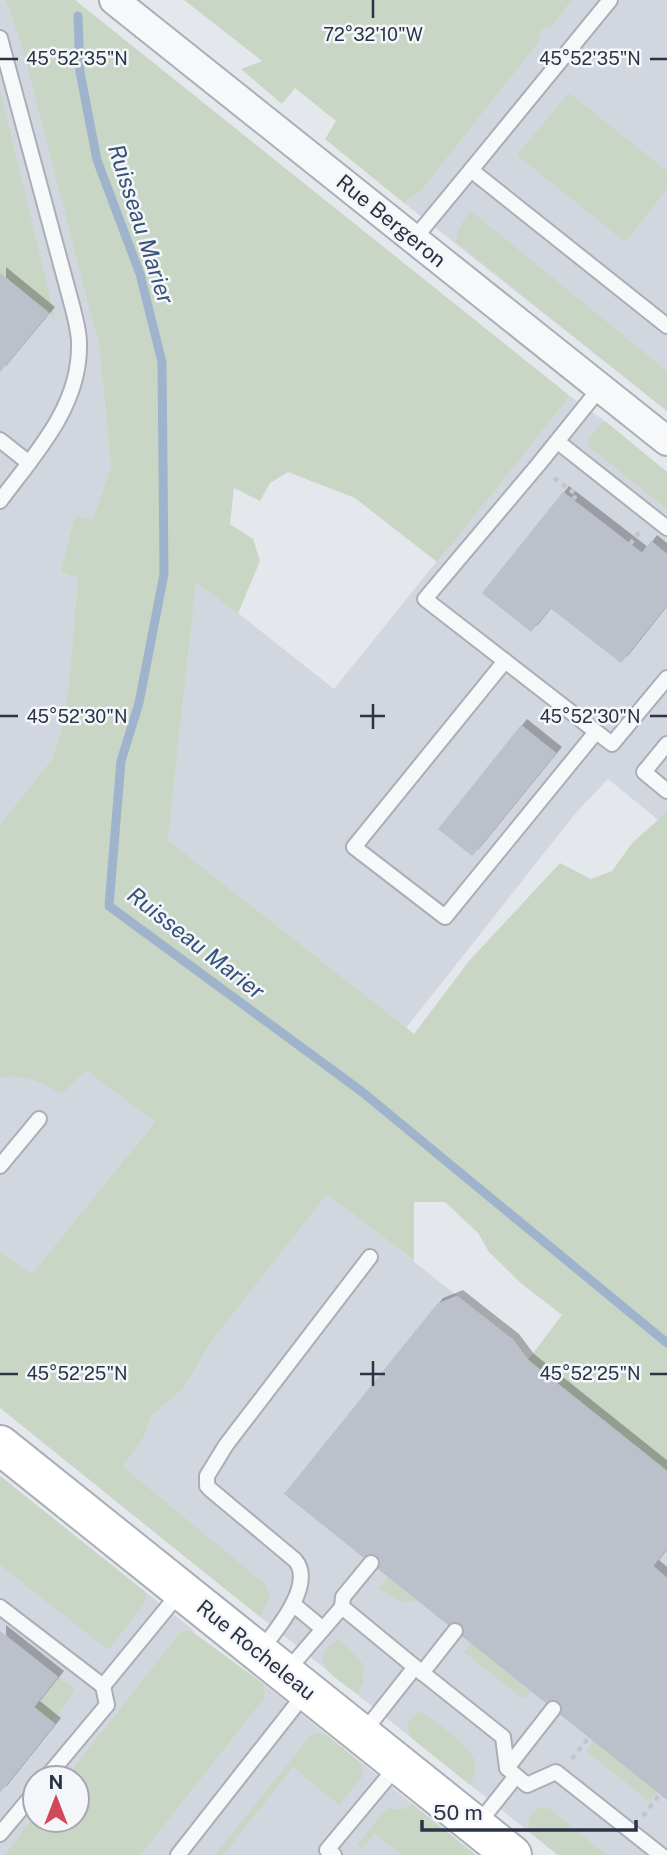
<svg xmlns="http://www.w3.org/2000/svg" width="667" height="1855" font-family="'Public Sans',sans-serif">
	<defs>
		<filter id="shadow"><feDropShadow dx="6" dy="-6" stdDeviation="0" flood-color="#0004"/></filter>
	</defs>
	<rect width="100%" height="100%" fill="#e4e7ec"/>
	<!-- built -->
	<g fill="#d2d6de">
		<polygon points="0,0 51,0 90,310 99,346 111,466 93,521 75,516 60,572 78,578 69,683 61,732 52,759 0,824"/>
		<polygon points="572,0 667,0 667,411 404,203 421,191 539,42 541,29 551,26"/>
		<polygon points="570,396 606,422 667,472 667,827 608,779 574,815 406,1028 168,840 196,582 238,613 334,689"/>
		<polygon points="0,1003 155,1122 0,1314"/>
		<polygon points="327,1193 513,1340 528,1360 667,1471 667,1855 558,1855 102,1490 113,1481 144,1437 152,1415 182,1390 214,1338"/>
		<polygon points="0,1476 197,1633 190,1630 181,1631 65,1778 35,1778 35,1815 4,1855 0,1855"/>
		<polygon points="264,1684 476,1855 141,1855 264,1699 265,1693"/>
	</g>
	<!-- green -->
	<g fill="#c9d6c5">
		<path d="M6 0H75L570 396 437 562 355 498 288 472 270 483 260 501 234 488 230 524 253 539 260 561 238 613 196 583 168 840 414 1034 469 961 560 863 591 879 612 871 633 842 667 812V1471L528 1360 562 1315 522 1284 489 1252 478 1233 445 1202H414V1261L327 1194 214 1338 182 1390 152 1415 144 1437 123 1467 265 1584 270 1596 260 1617 0 1408V1252L32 1274 155 1122 86 1070 61 1094C44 1083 20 1072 0 1078V824L52 759 61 732 69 683 78 578 60 572 75 516 93 520 111 466 99 346 24 53Z"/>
		<polygon points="184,0 572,0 551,27 541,29 539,42 421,191 404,203 325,139 336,121 295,88 282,104 241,69 262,61"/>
		<polygon points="0,90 55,318 0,273"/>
		<polygon points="568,94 573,96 667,171 667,189 625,242 517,155"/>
		<path d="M471 211 667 371V411L456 242C457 228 462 222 471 211Z"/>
		<polygon points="606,422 667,472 667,509 589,447 588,441 601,423"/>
		<polygon points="0,1476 145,1592 146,1597 144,1604 108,1650 0,1565"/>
		<path d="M388 1577 417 1600C402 1607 392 1597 379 1588Z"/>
		<polygon points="190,1630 264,1684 265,1693 264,1699 141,1855 4,1855 35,1815 35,1820 77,1820 77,1778 65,1778 181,1631"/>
		<path d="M338 1639 358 1658 364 1666 363 1681 358 1694C347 1686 315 1669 325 1651 327 1647 334 1642 338 1639Z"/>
		<polygon points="471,1643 531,1692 523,1699 464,1652"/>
		<polygon points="58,1677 72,1686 75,1691 52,1721 34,1707"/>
		<path d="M422 1712C437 1724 471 1744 475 1763 477 1771 473 1778 470 1785L410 1737 407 1722 415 1714Z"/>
		<polygon points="317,1733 326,1735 362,1764 362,1777 339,1805 293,1767 223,1855 215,1855 310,1736"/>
		<polygon points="593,1741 657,1792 649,1801 586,1751"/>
		<path d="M412 1804 476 1855H402L374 1833 362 1849 357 1845 388 1807C398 1812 403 1810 412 1804Z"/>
		<path d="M540 1807 550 1809 606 1855H558L529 1832C528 1819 529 1814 540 1807Z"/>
	</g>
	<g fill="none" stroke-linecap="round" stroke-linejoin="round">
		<!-- stream -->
		<polyline stroke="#9fb4cc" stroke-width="9" points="78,16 80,72 97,160 140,274 162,362 164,574 139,703 121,761 109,906 361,1091 667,1343"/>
	</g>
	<!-- building -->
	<g fill="#bbc0ca" filter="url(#shadow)">
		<polygon points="0,273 49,313 0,372"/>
		<polygon points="563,492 642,553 651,541 667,554 667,605 621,663 550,608 531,632 482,593"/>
		<polygon points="521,725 556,753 472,856 438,829"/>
		<polygon points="457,1296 513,1340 528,1360 667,1471 667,1548 653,1566 667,1578 667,1800 284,1494 437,1304"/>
		<polygon points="0,1631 58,1677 34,1707 55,1724 0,1793"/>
	</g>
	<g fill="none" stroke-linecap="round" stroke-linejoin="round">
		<defs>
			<g id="lane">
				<path d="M0 38 73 309C76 322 80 335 79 347 79 408 34 455 0 501"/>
				<polyline points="471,170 610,0"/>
				<polyline points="414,239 471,170 667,326"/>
				<polyline points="600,388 538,465 425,599 612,744 667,678"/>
				<polyline points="0,440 29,463"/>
				<polyline points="558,442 667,528"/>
				<polyline points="505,661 354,847 445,917 596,732"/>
				<polyline points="667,744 644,772 667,791"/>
				<polyline points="0,1166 39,1119"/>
				<polyline points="293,1604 323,1629"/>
				<polyline points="0,1607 103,1686 181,1591"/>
				<polyline points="342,1607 343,1597 371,1563"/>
				<path d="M260 1651C275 1632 316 1584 295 1560L211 1490 207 1486V1476L226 1445 370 1257"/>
				<polyline points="286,1672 342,1607 415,1667"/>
				<polyline points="422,1673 455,1631"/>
				<polyline points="362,1734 415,1667 503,1737 507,1768 527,1785 556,1772 661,1855"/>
				<polyline points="507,1768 553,1709"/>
				<polyline points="46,1778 107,1705 103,1686"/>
				<polyline points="478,1824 516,1776"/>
				<polyline points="0,1834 35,1792"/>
				<polyline points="178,1855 306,1692"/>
				<polyline points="334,1855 327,1850 397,1766"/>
			</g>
			<polyline id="street" points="114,0 667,441"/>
			<polyline id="secondary" points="0,1445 512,1855"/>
		</defs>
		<!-- lane casing -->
		<use href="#lane" stroke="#a9aeb7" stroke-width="18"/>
		<!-- street casing -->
		<use href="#street" stroke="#a9aeb7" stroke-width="32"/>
		<!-- secondary casing -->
		<use href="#secondary" stroke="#a9aeb7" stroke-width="42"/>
		<!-- path -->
		<g stroke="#c2c5cb" stroke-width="4.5" stroke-dasharray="5 5" stroke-linecap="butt">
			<polyline points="554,478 577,495 573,499"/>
			<polyline points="630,544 640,531"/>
			<polyline points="572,1759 589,1737"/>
			<polyline points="643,1816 660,1794"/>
		</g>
		<!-- lane -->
		<use href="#lane" stroke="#f7f8fa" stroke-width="14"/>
		<!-- street -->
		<use href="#street" stroke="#f7f8fa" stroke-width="28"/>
		<!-- secondary -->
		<use href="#secondary" stroke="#fff" stroke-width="38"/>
	</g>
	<!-- ticks -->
	<path fill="none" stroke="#2b3445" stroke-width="2.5" d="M373 0V18M0 59H18M650 59H667M373 704V729M0 716H18M360 716H385M650 716H667M373 1361V1386M0 1374H18M360 1374H385M650 1374H667"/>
	<g text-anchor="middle" stroke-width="5" stroke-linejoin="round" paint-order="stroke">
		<!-- street labels -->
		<g font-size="21" fill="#2b3445" stroke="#f4f6f9">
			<text transform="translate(391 221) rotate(39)" y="7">Rue Bergeron</text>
			<text transform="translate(256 1650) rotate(39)" y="7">Rue Rocheleau</text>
		</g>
		<!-- water labels -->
		<g font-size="23" font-style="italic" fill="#34527a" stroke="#f4f6f9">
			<text transform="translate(141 224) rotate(72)" y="8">Ruisseau Marier</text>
			<text transform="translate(196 943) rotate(38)" y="8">Ruisseau Marier</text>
		</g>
	</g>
	<g font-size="18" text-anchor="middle" fill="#2b3445" stroke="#f4f6f9" stroke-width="5" stroke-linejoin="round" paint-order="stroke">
		<text x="373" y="41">72°32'10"W</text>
		<text x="77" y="65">45°52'35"N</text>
		<text x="590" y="65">45°52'35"N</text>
		<text x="77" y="723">45°52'30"N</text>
		<text x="590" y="723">45°52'30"N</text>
		<text x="77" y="1380">45°52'25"N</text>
		<text x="590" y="1380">45°52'25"N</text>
	</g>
	<!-- north arrow -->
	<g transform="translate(56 1799)"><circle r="33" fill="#f4f6f9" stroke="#a4a8b1" stroke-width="2"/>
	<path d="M0-5L12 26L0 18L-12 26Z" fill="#d1495b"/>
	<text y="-10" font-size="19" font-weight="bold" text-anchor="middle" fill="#2b3445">N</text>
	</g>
	<!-- scale -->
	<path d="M422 1820v10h214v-10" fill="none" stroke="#2b3445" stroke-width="3.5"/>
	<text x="433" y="1820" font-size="21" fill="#2b3445" stroke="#f4f6f9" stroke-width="5" paint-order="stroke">50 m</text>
</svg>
